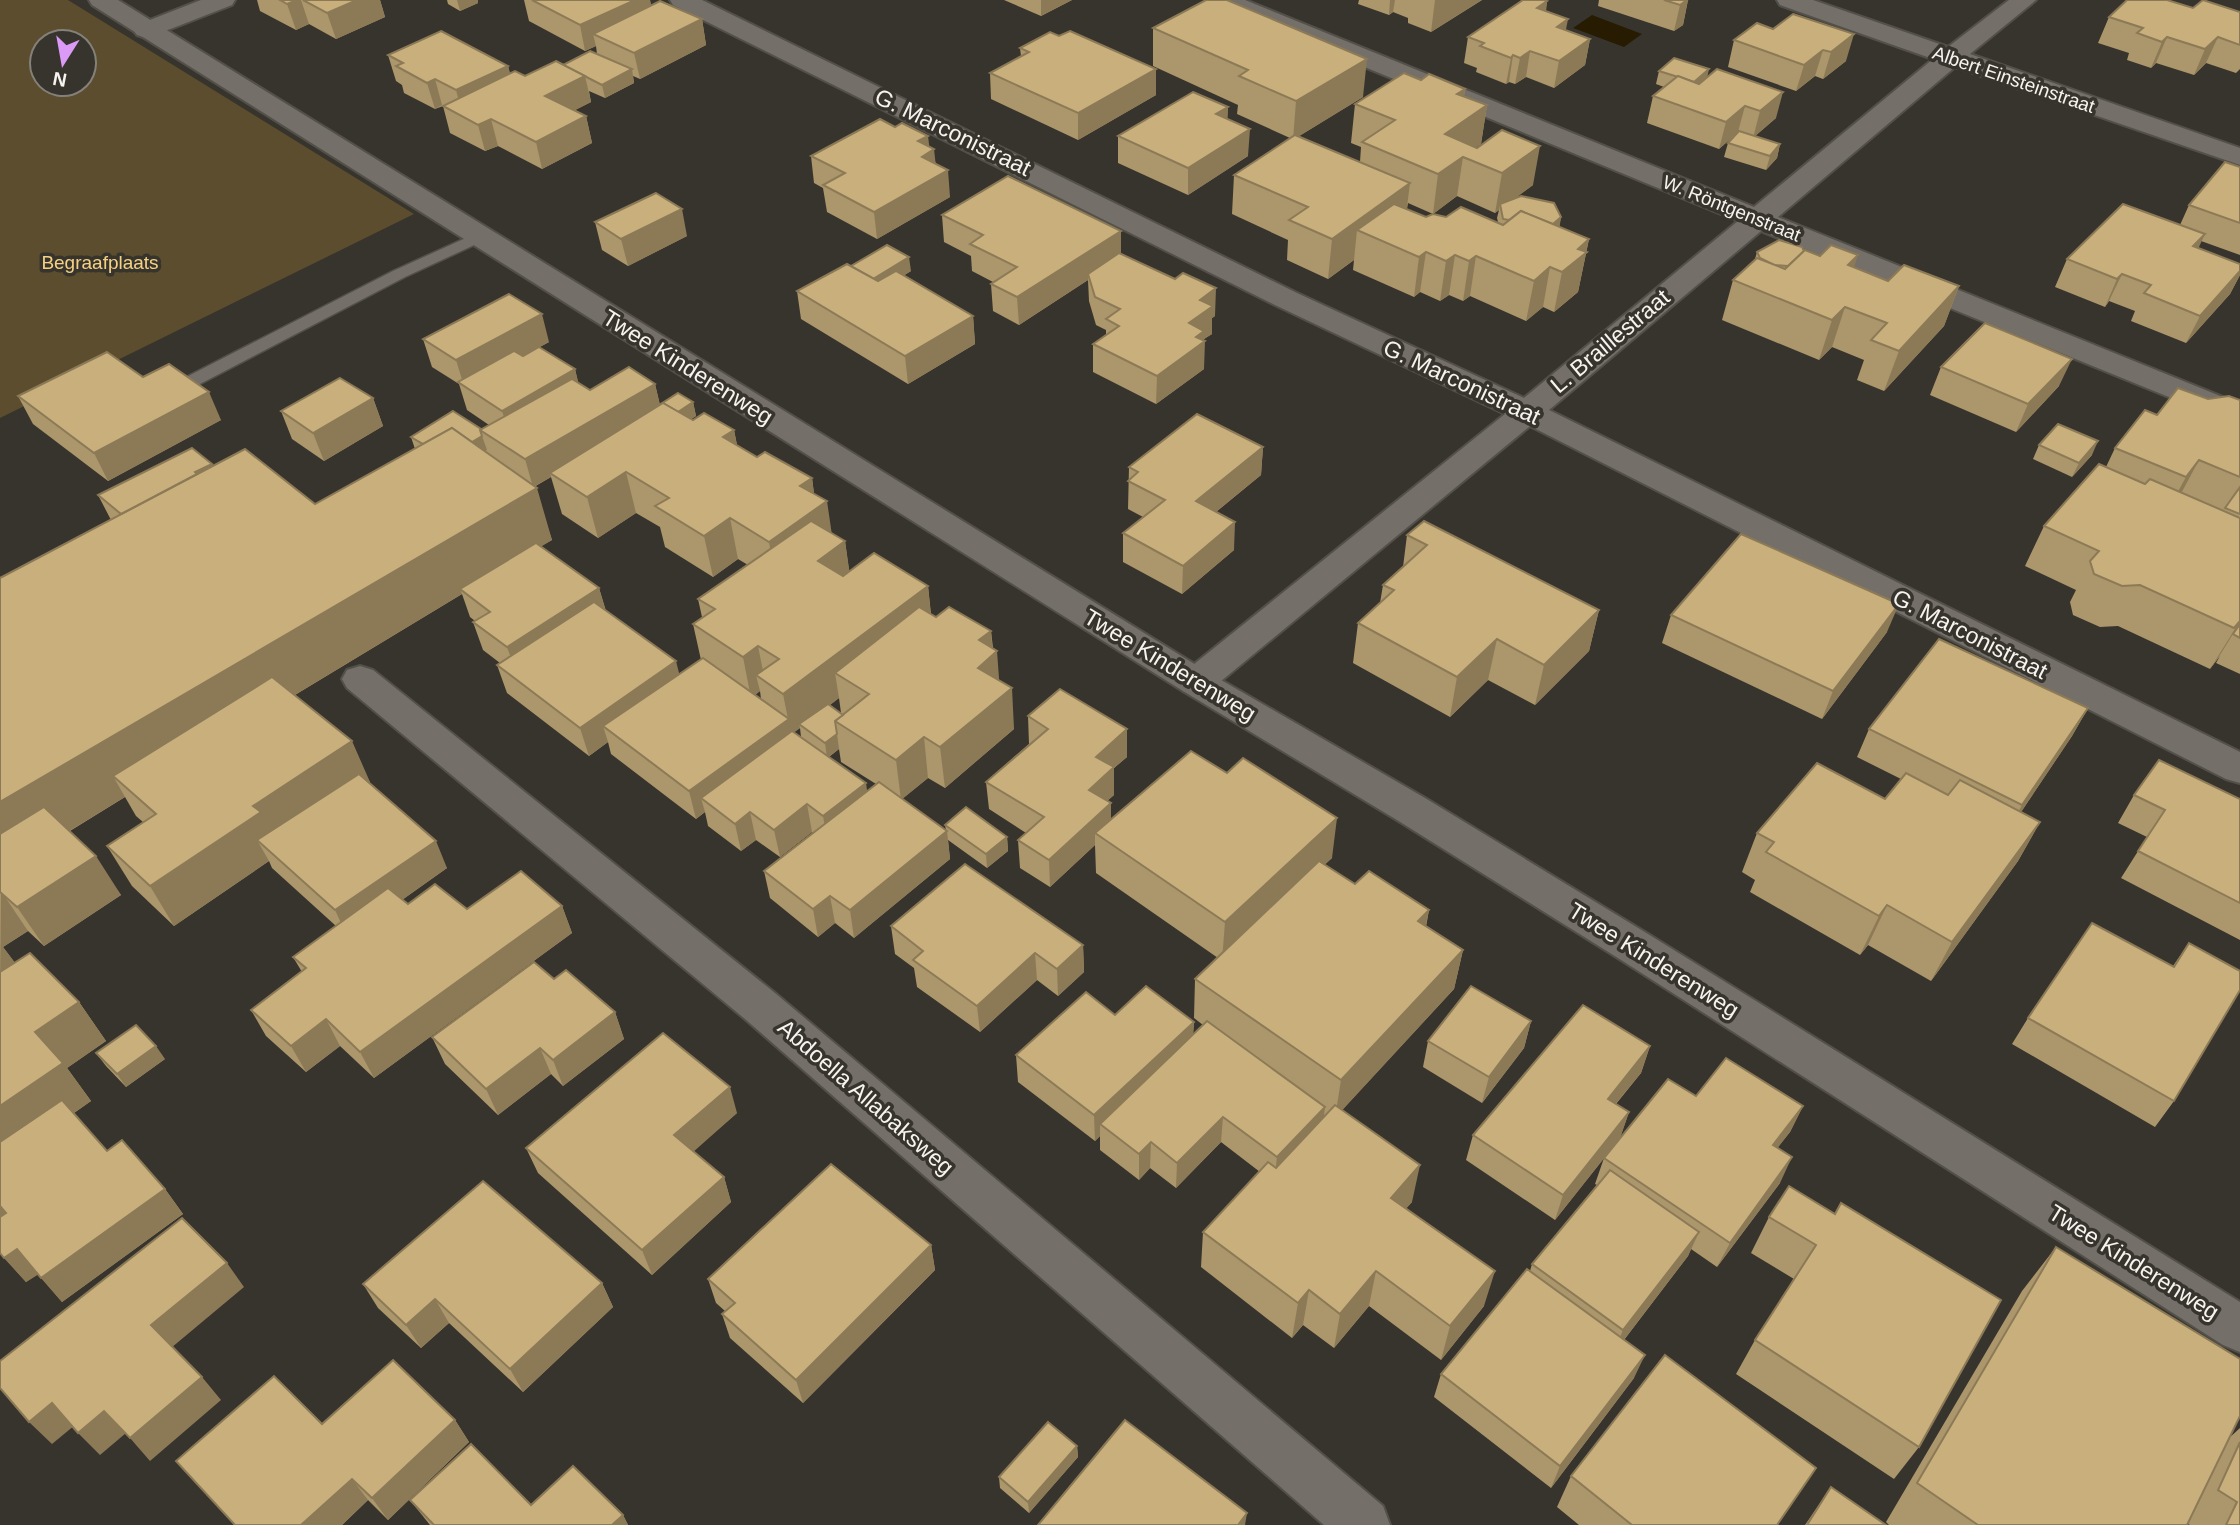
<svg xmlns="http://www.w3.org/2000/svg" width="2240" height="1525" font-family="Helvetica,sans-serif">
	<rect width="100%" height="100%" fill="#37342d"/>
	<!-- green -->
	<path fill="#5b4d2e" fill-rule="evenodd" d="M0 0H68L414 214 0 418ZM42 42H84V84H42Z"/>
	<!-- water -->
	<polygon fill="#271c02" points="1592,15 1642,34 1624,47 1573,28"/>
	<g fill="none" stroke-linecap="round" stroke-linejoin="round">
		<defs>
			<polygon id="lane" points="479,232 485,234 487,237 485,240 405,277 175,397 169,398 160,393 163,389 393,271"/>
			<g id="street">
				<polygon points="201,0 235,0 232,5 155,35 146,38 137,35 133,30 137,25"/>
				<polygon points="670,0 702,0 1297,293 1524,398 1738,221 1214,5 1211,0 1245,0 1754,207 1933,59 1780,5 1777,0 1813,0 1948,47 2009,0 2036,0 1970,54 2240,148 2240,165 1955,67 1778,217 2240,404 2240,426 1761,231 1549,410 2240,752 2240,783 2226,779 1530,426 1209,691 1196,695 1183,691 1177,682 1183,673 1505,414 1275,305 673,5"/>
				<polygon points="360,666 373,670 775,993 1383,1506 1390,1525 1324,1525 745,1019 347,688 342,679 347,670"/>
			</g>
			<polygon id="secondary" points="89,0 118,0 1209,673 1425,798 1648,934 2240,1302 2240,1352 2223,1345 1618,958 1397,820 1183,691 92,5"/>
		</defs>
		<!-- lane casing -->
		<use href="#lane" stroke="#53504a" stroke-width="3"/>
		<!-- street casing -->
		<use href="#street" stroke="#53504a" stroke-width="4"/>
		<!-- secondary casing -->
		<use href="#secondary" stroke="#53504a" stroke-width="4"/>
		<!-- lane -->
		<use href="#lane" fill="#747069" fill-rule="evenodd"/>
		<!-- street -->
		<use href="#street" fill="#747069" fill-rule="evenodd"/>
		<!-- secondary -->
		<use href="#secondary" fill="#747069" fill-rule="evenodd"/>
	</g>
	<!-- wall -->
	<g fill="#ac966b" fill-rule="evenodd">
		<polygon points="257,0 380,0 385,17 336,39 309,24 296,30 260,11"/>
		<polygon points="447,0 478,0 478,3 460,11 448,4"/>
		<polygon points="524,0 650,0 651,6 702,19 706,45 640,79 633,76 634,83 605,98 589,91 591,102 575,110 586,116 592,143 542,169 498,146 485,151 450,133 443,106 435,109 404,93 402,85 396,81 388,55 508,66 510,74 525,76 597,54 596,46 585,51 529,21"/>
		<polygon points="1004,0 1072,0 1041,16"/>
		<polygon points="1359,0 1482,0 1431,32 1408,23 1408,18 1393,12 1389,15 1358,4"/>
		<polygon points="1599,0 1688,0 1683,25 1674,31 1598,6"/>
		<polygon points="1547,1 1546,11 1566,31 1590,39 1585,65 1554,88 1526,77 1515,84 1509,82 1506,84 1476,72 1477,68 1464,63 1468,37"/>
		<polygon points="2193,8 2240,12 2240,69 2236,73 2206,63 2194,75 2156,63 2151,68 2127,60 2129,53 2098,43 2109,17"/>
		<polygon points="1793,14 1846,61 1823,79 1815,76 1796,91 1728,67 1734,40 1773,29"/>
		<path d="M1153 28 1363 97 1299 136 1360 162 1361 147 1351 143 1355 104 1421 80 1465 89 1464 96 1487 105 1481 144 1476 147 1533 185 1515 198 1561 217 1559 227 1589 239 1578 292 1554 312 1543 307 1526 321 1470 296 1463 301 1449 295 1440 301 1420 292 1414 297 1353 270 1354 260 1328 279 1287 260 1288 240 1232 214 1234 175 1290 138 1237 114 1238 105 1153 66ZM1457 196 1495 213 1499 210 1497 218 1498 222 1446 217H1426L1407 209 1408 203 1433 214Z"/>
		<polygon points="1020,48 1156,95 1078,140 991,99 990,73 1021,56"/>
		<polygon points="1659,71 1707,77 1776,118 1755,136 1780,144 1777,158 1766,170 1724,157 1728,143 1735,135 1719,149 1647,123 1653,96 1664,87 1656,84"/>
		<polygon points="1228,107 1227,119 1248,156 1188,195 1118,163 1118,136"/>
		<polygon points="929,147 950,197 877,239 827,212 823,188 814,183 811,156"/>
		<polygon points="2240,167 2240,255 2201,241 2198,248 2240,264 2240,275 2230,294 2186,343 2131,321 2135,311 2109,301 2105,307 2055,287 2067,259 2180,225 2189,205"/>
		<polygon points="942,215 1121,254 1215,316 1212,318 1212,334 1204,339 1204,369 1156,404 1093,372 1093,344 1106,335 1106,330 1096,325 1089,301 1088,280 1019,325 993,311 991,284 993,282 972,271 971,256 944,242"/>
		<polygon points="595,222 687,236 628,266 602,250"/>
		<polygon points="1804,251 1854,268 1888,281 1959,286 1944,326 1884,391 1857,380 1864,360 1832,347 1819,360 1722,320 1733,280 1755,259 1757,252"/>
		<polygon points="851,266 911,271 903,276 973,316 975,344 908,384 801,319 797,291"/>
		<path d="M423 339 549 342 523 356 575 369 578 383 590 390 655 384 660 405 693 402 696 416 691 419 734 430 737 445 757 457 812 478 814 494 831 533 845 541 849 571 928 586 931 614 936 617 991 631 993 648 999 681 1014 729 945 788 928 778 902 799 946 830 945 825 1007 837 1008 851 987 868 948 840 950 859 854 938 835 923 818 937 770 898 764 871 813 833 812 832 780 857 756 840 741 851 708 826 705 812 696 819 611 754 608 742 589 756 507 693 497 665 500 663 483 650 473 622 475 621 470 617 462 594 295 695 370 782 368 783 447 868 402 900 408 904 467 909 562 906 572 933 374 1078 340 1046 306 1072 266 1036 251 1010 302 972 293 957 336 926 272 868 269 861 174 926 132 886 107 846 143 822 136 816 125 797 70 831 121 895 44 946 28 931 3 947 15 963 79 1002 106 1041 67 1068 91 1101 74 1113 107 1151 165 1189 183 1214 62 1302 38 1274 26 1282 0 1253V578L111 520 98 495 212 464 213 466 315 504 415 449 411 437 481 429 489 425 467 410 459 384 432 367ZM551 477 562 514 598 538 636 513 660 527 665 547 713 577 738 559 748 565 698 599 702 617 693 624 701 660 680 674 606 611 599 588 541 546 552 540 534 487ZM760 691 761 699 755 695ZM839 698 841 713 830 705ZM800 728 801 737 794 732ZM839 749 841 762 876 784 867 791 829 757Z"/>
		<polygon points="1941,367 2059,386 2016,432 1930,395"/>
		<polygon points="143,377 221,420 108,481 33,424 18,396"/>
		<polygon points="373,398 383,426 324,461 292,439 281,411"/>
		<polygon points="2208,399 2240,400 2240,674 2216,663 2220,656 2210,669 2118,626 2100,627 2073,615 2070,602 2076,590 2025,566 2044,526 2106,467 2115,448 2157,415"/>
		<polygon points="2039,445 2092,455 2072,477 2033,459"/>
		<polygon points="1263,447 1261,475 1216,512 1234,550 1182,594 1123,562 1123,533 1143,517 1128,509 1129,467"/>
		<polygon points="1407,535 1599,610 1589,651 1535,705 1488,680 1450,717 1353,663 1358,623 1380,603 1383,585 1403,567"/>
		<polygon points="1671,615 1887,632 1822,719 1662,643"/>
		<polygon points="2088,708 2072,736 2021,812 2040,822 2018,861 1931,981 1868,945 1860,955 1750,892 1755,880 1742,872 1757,833 1885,799 1901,779 1857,757 1869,729"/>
		<polygon points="1028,716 1127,757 1114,768 1114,795 1107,801 1111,819 1332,858 1324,865 1355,884 1429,910 1426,927 1463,950 1454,989 1342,1110 1412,1202 1406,1208 1484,1306 1441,1360 1369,1306 1334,1348 1303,1325 1292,1338 1201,1267 1203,1232 1260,1172 1221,1142 1176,1188 1150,1168 1139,1180 1100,1150 1100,1136 1095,1141 1018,1082 1016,1055 1115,1015 1194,1022 1193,1035 1203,1025 1194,1018 1195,979 1218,958 1096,873 1095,845 1050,887 1020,868 1018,840 1026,833 989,809 986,782 1029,744"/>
		<polygon points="2134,795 2240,799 2240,940 2121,878 2147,837 2118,823"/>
		<polygon points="891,926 1083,945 1084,972 1058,996 1037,980 980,1032 917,987 914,968 895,954"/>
		<polygon points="2189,943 2174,1101 2155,1127 2012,1044 2028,1018 2173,966"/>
		<polygon points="554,979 615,1012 624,1039 563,1086 551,1074 498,1115 445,1064 432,1037"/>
		<polygon points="1531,1021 1524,1048 1482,1103 1423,1067 1428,1041"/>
		<polygon points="1650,1046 1641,1073 1616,1104 1629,1112 1620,1138 1555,1220 1466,1160 1473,1135"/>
		<polygon points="96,1053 165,1059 126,1087 106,1066"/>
		<polygon points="1696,1096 1803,1106 1790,1132 1777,1148 1780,1183 1717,1267 1691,1249 1688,1256 1624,1340 1634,1378 1551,1488 1434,1397 1441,1374 1530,1271 1532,1264 1597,1185 1595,1184 1604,1158"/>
		<polygon points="737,1113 693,1151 724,1177 731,1202 652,1275 538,1173 526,1148"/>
		<polygon points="1835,1214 1919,1447 1894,1479 1736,1374 1755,1340 1794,1279 1751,1253 1769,1217"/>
		<polygon points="931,1245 935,1270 803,1403 730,1338 722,1314 725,1311 716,1303 708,1279"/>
		<polygon points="2056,1247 2229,1438 2240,1428 2240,1525 2190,1525 2188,1524 2187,1525 1889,1525 1886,1522 2022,1291"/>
		<polygon points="602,1283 613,1307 523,1392 449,1323 421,1348 378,1308 363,1284"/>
		<polygon points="455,1420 469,1442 388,1520 368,1500 342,1525 322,1424"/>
		<polygon points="1077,1446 1078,1457 1029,1513 1000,1488 999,1477"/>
		<polygon points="1571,1476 1777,1525 1579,1525 1557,1507"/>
		<polygon points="1831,1487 1886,1525 1805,1525"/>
		<polygon points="410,1500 623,1515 628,1525 430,1525"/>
	</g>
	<!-- shaded-wall -->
	<g fill="#8c7a57">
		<polygon points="297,0 301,0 309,24 296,30 287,4"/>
		<polygon points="357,0 380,0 385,17 336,39 327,13"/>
		<polygon points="457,0 478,0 478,3 460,11"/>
		<polygon points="635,0 650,0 654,20 593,34 596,46 585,51 580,25"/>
		<polygon points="1041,0 1072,0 1041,16"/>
		<polygon points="1390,0 1395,0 1393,12 1389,15"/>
		<polygon points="1435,0 1482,0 1431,32"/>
		<polygon points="1687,0 1688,0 1683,25 1674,31 1680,5"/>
		<polygon points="1547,1 1543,27 1537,8"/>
		<polygon points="702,19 706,45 640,79 634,53"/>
		<polygon points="1568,19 1563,45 1557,27"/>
		<polygon points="1854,34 1846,61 1823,79 1831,52"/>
		<polygon points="2167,37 2156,63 2151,68 2162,42"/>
		<polygon points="2218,37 2206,63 2194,75 2205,49"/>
		<polygon points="1590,39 1585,65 1554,88 1559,61"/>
		<polygon points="1823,50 1815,76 1796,91 1804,65"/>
		<polygon points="1530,51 1526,77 1515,84 1520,58"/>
		<polygon points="1513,55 1509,82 1506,84 1511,58"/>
		<polygon points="1367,59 1363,97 1293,140 1296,101"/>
		<polygon points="508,66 515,92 463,117 456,90"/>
		<polygon points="632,69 634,83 605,98 602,85"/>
		<polygon points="1156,69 1156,95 1078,140 1078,113"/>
		<polygon points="1709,69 1706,83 1690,96 1693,82"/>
		<polygon points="585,76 591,102 552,122 545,96"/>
		<polygon points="435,79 442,105 435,109 427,83"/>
		<polygon points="1465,89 1460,124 1487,105 1481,144 1439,173 1445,134 1457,94"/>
		<polygon points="1783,92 1776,118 1753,138 1760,111"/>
		<polygon points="1745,106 1738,132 1719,149 1726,122"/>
		<polygon points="1228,107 1227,133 1216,114"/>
		<polygon points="586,116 592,143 542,169 536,142"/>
		<polygon points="491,119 498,146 485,151 478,125"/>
		<polygon points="1250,129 1248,156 1188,195 1188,168"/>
		<polygon points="928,136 930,152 934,149 937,176 948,170 950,197 877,239 874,212 918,141"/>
		<polygon points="1780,144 1777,158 1766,170 1770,156"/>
		<polygon points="1540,146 1533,185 1501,209 1500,204 1499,210 1495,213 1502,173"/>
		<polygon points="1463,157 1457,196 1433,214 1438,174"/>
		<polygon points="1410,183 1405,223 1357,230 1354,260 1328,279 1332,239"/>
		<polygon points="682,209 687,236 628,266 621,239"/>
		<polygon points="1561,217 1559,231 1550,227"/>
		<polygon points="1121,231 1121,258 1088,274 1088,280 1019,325 1017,297"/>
		<polygon points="2205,234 2192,262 2193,246"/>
		<polygon points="1589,239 1578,292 1554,312 1562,272 1578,249"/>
		<polygon points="1426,252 1420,292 1414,297 1419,257"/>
		<polygon points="1455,255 1449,295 1440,301 1446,261"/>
		<polygon points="1858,255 1845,295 1848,265"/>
		<polygon points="1476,256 1470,296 1463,301 1469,261"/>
		<polygon points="909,257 911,271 867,297 865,283"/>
		<polygon points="1550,267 1543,307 1526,321 1534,281"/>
		<polygon points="2240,271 2240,275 2230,294 2186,343 2200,316"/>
		<polygon points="2122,274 2109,301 2105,307 2117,279"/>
		<polygon points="1959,286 1944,326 1884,391 1899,351"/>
		<polygon points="1216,288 1215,316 1212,318 1212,334 1204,339 1204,342 1205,341 1204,369 1156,404 1157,376 1189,323 1200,300"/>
		<polygon points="1845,307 1832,347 1819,360 1832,320"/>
		<polygon points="542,314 549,342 466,387 464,386 456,360"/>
		<polygon points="973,316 975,344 908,384 905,356"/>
		<polygon points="2072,359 2059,386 2016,432 2028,404"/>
		<polygon points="575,369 582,397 511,439 502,411"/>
		<polygon points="655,384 661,410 550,473 551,477 533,487 525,459"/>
		<polygon points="209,392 221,420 108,481 94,453"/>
		<polygon points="373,398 383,426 324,461 313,433"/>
		<polygon points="693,402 696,416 674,430 671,416"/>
		<polygon points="734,430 742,471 723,437"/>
		<polygon points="482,436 487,450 449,473 444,459"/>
		<polygon points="2098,441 2092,455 2072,477 2079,463"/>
		<polygon points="1263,447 1261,475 1195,529 1196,501"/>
		<polygon points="2199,460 2177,501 2164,517 2186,477"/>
		<polygon points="212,464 224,492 195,472"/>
		<polygon points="626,472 636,513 598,538 587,497"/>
		<polygon points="812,478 816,509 827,501 833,542 776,583 769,542 800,486"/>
		<polygon points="537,488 552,540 464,593 460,589 462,594 132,793 113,776 125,797 0,873 0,802"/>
		<polygon points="730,518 738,559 713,577 704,536"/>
		<polygon points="1235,522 1234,550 1182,594 1183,566"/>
		<polygon points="845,541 851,582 818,561"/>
		<polygon points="928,586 932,627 835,673 839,698 802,726 799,724 800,728 792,734 701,798 705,812 696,819 689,791 788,719 783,694"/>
		<polygon points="599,588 607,616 517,675 507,647"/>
		<polygon points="1899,604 1887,632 1822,719 1833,691"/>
		<polygon points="1599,610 1589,651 1535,705 1544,665"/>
		<polygon points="2240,621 2240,629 2233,634 2220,655 2210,669"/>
		<polygon points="991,631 993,655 997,651 1000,692 978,668 979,640"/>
		<polygon points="1497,639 1488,680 1450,717 1457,677"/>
		<polygon points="758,646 765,681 756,675 760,691 751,698 743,657"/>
		<polygon points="676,661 683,689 603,726 608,742 589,756 580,728"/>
		<polygon points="1012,688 1014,729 945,788 940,747"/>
		<polygon points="2088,708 2072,736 2007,833 2022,805"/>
		<polygon points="1127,729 1127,757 1114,768 1114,795 1089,817 1089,790 1096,757"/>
		<polygon points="837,734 839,749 827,758 825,743"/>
		<polygon points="924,737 928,778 901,800 896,760"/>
		<polygon points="352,741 370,782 277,844 257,840 269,861 174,926 150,886 253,806"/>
		<polygon points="866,783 870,811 828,843 823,816"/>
		<polygon points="1111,803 1111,831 1095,833 1095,845 1050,887 1049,860"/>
		<polygon points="807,804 812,832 780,857 774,830"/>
		<polygon points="750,812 756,840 741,851 735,824"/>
		<polygon points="1337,818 1332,858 1222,961 1225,922"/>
		<polygon points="2040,822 2018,861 1931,981 1952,942"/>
		<polygon points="947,831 950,859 854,938 850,910"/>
		<polygon points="1007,837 1008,851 987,868 986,854"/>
		<polygon points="436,841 447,868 348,938 335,910"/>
		<polygon points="96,856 121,895 44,946 17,907"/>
		<polygon points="1,891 28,931 3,947 25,976 0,993"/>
		<polygon points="830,896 835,923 818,937 813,909"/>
		<polygon points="1887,905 1868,945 1860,955 1879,916"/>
		<polygon points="562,906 572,933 374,1078 360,1052"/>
		<polygon points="1429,910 1421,949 1418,921"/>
		<polygon points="1083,945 1084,972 1058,996 1057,969"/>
		<polygon points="1463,950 1454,989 1335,1118 1341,1080"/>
		<polygon points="1035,953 1037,980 980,1032 977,1006"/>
		<polygon points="79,1002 106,1041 67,1068 91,1101 0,1165 0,1106 35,1032"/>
		<polygon points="615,1012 624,1039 563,1086 553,1060"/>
		<polygon points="326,1019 340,1046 306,1072 291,1046"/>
		<polygon points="1531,1021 1524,1048 1482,1103 1489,1077"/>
		<polygon points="1194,1022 1192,1048 1100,1124 1100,1136 1095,1141 1094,1115"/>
		<polygon points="156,1046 165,1059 126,1087 117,1074"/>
		<polygon points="1650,1046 1641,1073 1598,1125 1608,1099"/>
		<polygon points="540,1048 551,1074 498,1115 486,1089"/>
		<polygon points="730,1087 737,1113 683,1161 674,1135"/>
		<polygon points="1803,1106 1790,1132 1760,1171 1773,1145"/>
		<polygon points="1325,1107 1322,1132 1274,1183 1277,1157"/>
		<polygon points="1629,1112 1620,1138 1555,1220 1563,1195"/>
		<polygon points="1223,1117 1221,1142 1176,1188 1177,1163"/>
		<polygon points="1151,1142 1150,1168 1139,1180 1139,1154"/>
		<polygon points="1792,1157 1780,1183 1717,1267 1730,1243"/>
		<polygon points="1420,1165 1412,1202 1384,1234 1391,1198"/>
		<polygon points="724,1177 731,1202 652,1275 642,1250"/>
		<polygon points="165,1189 183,1214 62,1302 41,1278"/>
		<polygon points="0,1205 17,1224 0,1235"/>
		<polygon points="1699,1232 1688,1256 1613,1354 1623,1330"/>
		<polygon points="931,1245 935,1270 803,1403 796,1380"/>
		<polygon points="17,1249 39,1274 26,1282 4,1258"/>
		<polygon points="227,1263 244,1287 171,1348 151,1325"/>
		<polygon points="1376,1271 1369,1306 1334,1348 1340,1314"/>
		<polygon points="1495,1271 1484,1306 1441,1360 1450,1326"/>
		<polygon points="602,1283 613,1307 523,1392 510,1369"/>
		<polygon points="1309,1290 1303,1325 1292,1338 1298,1303"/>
		<polygon points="435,1299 449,1323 421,1348 406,1325"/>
		<polygon points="1645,1355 1634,1378 1551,1488 1560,1466"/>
		<polygon points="202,1377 221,1400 150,1461 130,1438"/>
		<polygon points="52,1403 75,1425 52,1444 29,1422"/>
		<polygon points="104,1411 126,1433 100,1455 78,1433"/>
		<polygon points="455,1420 469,1442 388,1520 372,1498"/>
		<polygon points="1077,1446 1078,1457 1029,1513 1028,1502"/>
		<polygon points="352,1479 368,1500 342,1525 301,1525"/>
		<polygon points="1247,1513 1245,1525 1238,1525"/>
		<polygon points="623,1515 628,1525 612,1525"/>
	</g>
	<!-- building -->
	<g fill="#c8af7c" stroke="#8c7a57" stroke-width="2">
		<polygon points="280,0 297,0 287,4"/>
		<polygon points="303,0 357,0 327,13"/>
		<polygon points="532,0 635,0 580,25"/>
		<polygon points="1206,0 1227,0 1367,59 1296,101 1239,76 1248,70 1153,28"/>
		<polygon points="1523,0 1544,0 1547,1 1537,8 1568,19 1557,27 1590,39 1559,61 1530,51 1520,58 1513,55 1511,58 1480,46 1484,43 1468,37"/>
		<polygon points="1664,0 1687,0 1680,5"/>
		<polygon points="2127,0 2167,0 2193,8 2203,0 2240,12 2240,45 2218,37 2205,49 2167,37 2162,42 2137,33 2143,28 2109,17"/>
		<polygon points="660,1 702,19 634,53 593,34"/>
		<polygon points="1793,14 1854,34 1831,52 1823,50 1804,65 1734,40 1757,23 1773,29"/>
		<polygon points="441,31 508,66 456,90 435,79 427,83 396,66 403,63 388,55"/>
		<polygon points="1070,31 1156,69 1078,113 990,73 1029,52 1020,48 1050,32 1059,36"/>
		<polygon points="590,51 632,69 602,85 563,65"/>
		<polygon points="1674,58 1709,69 1694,82 1659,71"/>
		<polygon points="556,61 585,76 545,96 586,116 536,142 491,119 478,125 443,106 515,71 525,76"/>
		<polygon points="1717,69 1783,92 1760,111 1745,106 1726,122 1653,96 1678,76 1699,84"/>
		<polygon points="1404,73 1421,80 1429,74 1465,89 1457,94 1487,105 1445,134 1477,148 1502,130 1540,146 1502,173 1463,157 1438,174 1362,142 1395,120 1355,104"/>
		<polygon points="1193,92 1228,107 1216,114 1250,129 1188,168 1118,136"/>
		<polygon points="880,119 895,127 902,123 928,136 918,141 934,149 922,157 948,170 874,212 823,185 845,173 811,156"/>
		<polygon points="1739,131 1780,144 1770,156 1728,143"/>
		<polygon points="1295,135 1410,183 1332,239 1289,220 1308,207 1234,175"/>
		<polygon points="2225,162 2240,167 2240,223 2189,205"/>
		<polygon points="1008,176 1121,231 1017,297 991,284 1017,267 970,244 983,235 942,215"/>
		<polygon points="656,193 682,209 621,239 595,222"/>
		<polygon points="1521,196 1554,203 1561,217 1553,224 1521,211 1509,220 1503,219 1500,204"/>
		<polygon points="1394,204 1426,217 1433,214 1446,217 1461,207 1503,225 1521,211 1589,239 1578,249 1587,252 1562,272 1550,267 1534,281 1476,256 1469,261 1455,255 1446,261 1426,252 1419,257 1357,230"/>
		<polygon points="2123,204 2205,234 2193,246 2240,264 2240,271 2200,316 2144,293 2151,285 2122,274 2117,279 2067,259"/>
		<polygon points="1779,240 1802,247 1804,251 1788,266 1774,265 1760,258 1757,252"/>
		<polygon points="887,245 909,257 873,279 851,266"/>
		<polygon points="1831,245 1858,255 1848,265 1888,281 1904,265 1959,286 1899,351 1871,340 1887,323 1845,307 1832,320 1733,280 1757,258 1785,269 1805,250 1820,256"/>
		<polygon points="1119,253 1175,279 1183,273 1216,288 1200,300 1213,306 1189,323 1204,331 1196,337 1205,341 1157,376 1093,344 1119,326 1106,319 1120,309 1095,297 1088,274"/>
		<polygon points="847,264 878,281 896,271 973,316 905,356 797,291"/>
		<polygon points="509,294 542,314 456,360 423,339"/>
		<polygon points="1985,323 2072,359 2028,404 1941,367"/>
		<polygon points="539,347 575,369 502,411 458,382 514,351 523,356"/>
		<polygon points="107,352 143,377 169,364 209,392 94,453 18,396"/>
		<polygon points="629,367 655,384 525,459 480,430 572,379 590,390"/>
		<polygon points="340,378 373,398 313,433 281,411"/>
		<polygon points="2178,388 2208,399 2229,396 2240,400 2240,477 2199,460 2186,477 2115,448 2145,410 2157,415"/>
		<polygon points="678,393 693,402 678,412 663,403 656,407"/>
		<polygon points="663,403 693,420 704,413 734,430 723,437 757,457 765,452 812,478 800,486 827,501 769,542 730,518 704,536 655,506 669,498 626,472 587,497 550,473"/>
		<polygon points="453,411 481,429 480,430 482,436 472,442 452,428 423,444 411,437"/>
		<polygon points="1197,414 1263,447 1196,501 1235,522 1183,566 1123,533 1165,500 1128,481 1138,472 1129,467"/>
		<polygon points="2058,424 2098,441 2079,463 2039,445"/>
		<polygon points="452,428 537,488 0,802 0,578 245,449 315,504"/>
		<polygon points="192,448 212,464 195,472 197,474 121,514 98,495"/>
		<polygon points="2099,464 2145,484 2150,479 2240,518 2240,621 2234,628 2140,585 2122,586 2094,574 2090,561 2099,551 2044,526"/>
		<polygon points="2240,487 2240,514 2225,508"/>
		<polygon points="811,521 845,541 818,561 843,576 874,553 928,586 783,694 756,675 779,659 758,646 743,657 693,624 715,609 698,599"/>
		<polygon points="1424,521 1599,610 1544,665 1497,639 1457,677 1358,623 1394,590 1383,585 1427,545 1407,535"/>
		<polygon points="1741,534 1899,604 1833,691 1671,615"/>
		<polygon points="536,543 599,588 507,647 473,622 490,612 460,589"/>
		<polygon points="594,602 676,661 580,728 497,665"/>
		<polygon points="919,607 936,617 949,607 991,631 979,640 997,651 978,668 1012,688 940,747 924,737 896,760 835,721 869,694 835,673"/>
		<polygon points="2240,624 2240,638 2233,634"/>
		<polygon points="1939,639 2088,708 2022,805 1869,729"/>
		<polygon points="703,658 789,719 689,791 603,726"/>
		<polygon points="272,677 352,741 253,806 261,812 150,886 107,846 156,814 113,776"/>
		<polygon points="1060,689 1127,729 1096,757 1114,767 1089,790 1111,803 1049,860 1018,840 1044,817 986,782 1048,729 1028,716"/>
		<polygon points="828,704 843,715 835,721 837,734 825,743 799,724"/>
		<polygon points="792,731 866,783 823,816 807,804 774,830 750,812 735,824 701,798"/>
		<polygon points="1191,751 1227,773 1243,758 1337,818 1225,922 1095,833"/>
		<polygon points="2159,760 2240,799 2240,903 2138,851 2165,810 2134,795"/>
		<polygon points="1817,763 1885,799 1906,773 1948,795 1960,780 2040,822 1952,942 1887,905 1879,916 1766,852 1774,842 1757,833"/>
		<polygon points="359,774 436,841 335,910 257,840"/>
		<polygon points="879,782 947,831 850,910 830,896 813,909 764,871"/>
		<polygon points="44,807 96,856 17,907 0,892 0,834"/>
		<polygon points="966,807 1007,837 986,854 945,825"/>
		<polygon points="1319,861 1355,884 1369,871 1429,910 1418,921 1463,950 1341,1080 1195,979"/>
		<polygon points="965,864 1083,945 1057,969 1035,953 977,1006 913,960 923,951 891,926"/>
		<polygon points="521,871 562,906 360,1052 326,1019 291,1046 251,1010 306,968 293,957 388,888 408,904 435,884 467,909"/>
		<polygon points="2092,923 2174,967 2189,943 2240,971 2240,990 2174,1101 2028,1018"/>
		<polygon points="30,953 79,1002 35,1032 63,1063 0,1106 0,972"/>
		<polygon points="534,962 554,979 566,970 615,1012 553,1060 540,1048 486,1089 432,1037"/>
		<polygon points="1146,986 1194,1022 1094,1115 1016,1055 1086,992 1115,1015"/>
		<polygon points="1471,986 1531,1021 1489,1077 1428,1041"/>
		<polygon points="1583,1005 1650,1046 1608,1099 1629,1112 1563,1195 1473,1135"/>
		<polygon points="1207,1021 1325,1107 1277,1157 1223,1117 1177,1163 1151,1142 1139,1154 1100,1124"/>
		<polygon points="136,1025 156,1046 117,1074 96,1053"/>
		<polygon points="663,1033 730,1087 674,1135 724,1177 642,1250 526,1148"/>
		<polygon points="1726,1058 1803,1106 1773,1145 1792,1157 1730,1243 1604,1158 1668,1079 1696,1096"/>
		<polygon points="62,1100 107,1151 122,1140 165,1189 41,1278 17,1249 4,1258 0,1253 0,1217 6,1213 0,1206 0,1142"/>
		<polygon points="1335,1105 1420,1165 1391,1198 1495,1271 1450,1326 1376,1271 1340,1314 1309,1290 1298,1303 1203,1232 1268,1162 1276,1168"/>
		<polygon points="831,1164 931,1245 796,1380 722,1314 735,1303 708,1279"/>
		<polygon points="1610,1170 1699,1232 1623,1330 1532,1264"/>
		<polygon points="483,1181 602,1283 510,1369 435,1299 406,1325 363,1284"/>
		<polygon points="1789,1186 1835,1214 1841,1203 2001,1300 1919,1447 1755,1340 1816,1245 1769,1217"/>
		<polygon points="182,1218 227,1263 151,1325 202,1377 130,1438 104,1411 78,1433 52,1403 29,1422 0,1388 0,1361"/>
		<polygon points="2056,1247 2240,1359 2240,1416 2187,1525 1978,1525 1917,1483"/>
		<polygon points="1527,1269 1645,1355 1560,1466 1441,1374"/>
		<polygon points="1665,1355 1816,1468 1777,1525 1632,1525 1571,1476"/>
		<polygon points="393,1360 455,1420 372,1498 352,1479 301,1525 235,1525 176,1461 274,1376 322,1424"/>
		<polygon points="1125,1420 1247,1513 1238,1525 1038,1525"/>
		<polygon points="1048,1422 1077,1446 1028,1502 999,1477"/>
		<polygon points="2240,1442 2240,1525 2226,1525 2237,1502 2218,1490"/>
		<polygon points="471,1444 531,1505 573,1466 623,1515 612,1525 434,1525 410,1500"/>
		<polygon points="1831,1487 1886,1525 1807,1525"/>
	</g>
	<g text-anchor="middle" stroke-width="7" stroke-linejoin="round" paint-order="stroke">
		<!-- far-street labels -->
		<g font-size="19" fill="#f7f4f0" stroke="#37342d">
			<text transform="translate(2014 79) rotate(19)" y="7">Albert Einsteinstraat</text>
			<text transform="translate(1732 208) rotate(22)" y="7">W. Röntgenstraat</text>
		</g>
		<!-- far-park labels -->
		<g font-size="19" fill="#f5d184" stroke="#37342d">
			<text x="100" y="269">Begraafplaats</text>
		</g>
		<!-- street labels -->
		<g font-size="23" fill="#f7f4f0" stroke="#37342d">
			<text transform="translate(953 132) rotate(26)" y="8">G. Marconistraat</text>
			<text transform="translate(1610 341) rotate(-40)" y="8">L. Braillestraat</text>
			<text transform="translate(688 367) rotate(32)" y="8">Twee Kinderenweg</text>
			<text transform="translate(1462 382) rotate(25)" y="8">G. Marconistraat</text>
			<text transform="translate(1970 634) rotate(27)" y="8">G. Marconistraat</text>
			<text transform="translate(1170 665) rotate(31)" y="8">Twee Kinderenweg</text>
			<text transform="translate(1654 960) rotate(32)" y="8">Twee Kinderenweg</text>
			<text transform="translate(866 1097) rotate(41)" y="8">Abdoella Allabaksweg</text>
			<text transform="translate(2134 1262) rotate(32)" y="8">Twee Kinderenweg</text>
		</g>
	</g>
	<!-- north arrow -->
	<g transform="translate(63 63) rotate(191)"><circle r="33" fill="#37342d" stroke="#84817b" stroke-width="2"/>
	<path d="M0-5L12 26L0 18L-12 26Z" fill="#da9af6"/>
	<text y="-10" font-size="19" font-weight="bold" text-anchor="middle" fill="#f7f4f0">N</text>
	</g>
</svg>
